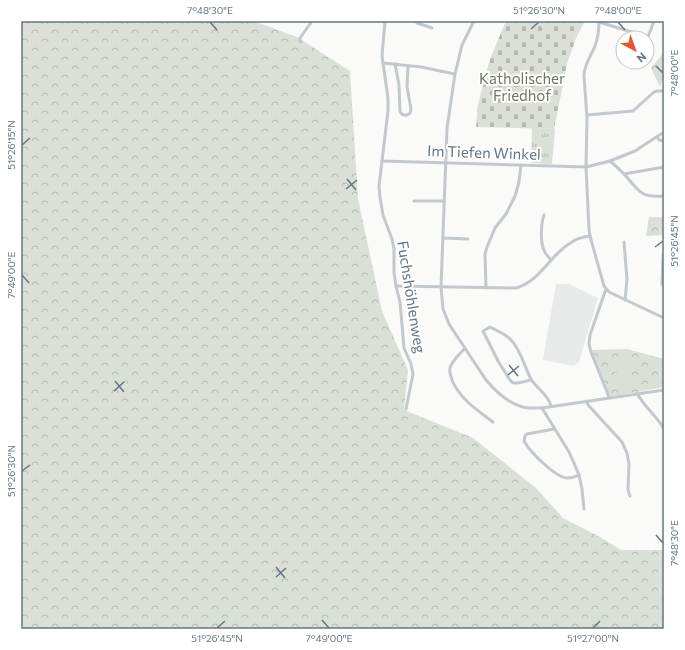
<svg xmlns="http://www.w3.org/2000/svg" width="685" height="650" font-family="Commissioner,sans-serif">
	<defs>
		<pattern id="grass-tufts" width="24" height="20" patternUnits="userSpaceOnUse"><rect width="24" height="20" fill="#dadfd7"/><path d="M3 7l-1-3M5 7V3M7 7l1-3M15 17l-1-3M17 17v-4M19 17l1-3" fill="none" stroke="#b4b9b4"/></pattern>
		<pattern id="forest-crowns" width="20" height="18" patternUnits="userSpaceOnUse"><rect width="20" height="18" fill="#dadfd7"/><path d="M2 6a3 3 0 1 1 6 0M12 15a3 3 0 1 1 6 0" fill="none" stroke="#b4b9b4"/></pattern>
		<pattern id="cemetery-stones" width="16" height="16" patternUnits="userSpaceOnUse"><rect width="16" height="16" fill="#dadfd7"/><path d="M2 7V4a2 2 0 0 1 4 0v3zM10 15v-3a2 2 0 0 1 4 0v3z" fill="#b4b9b4"/></pattern>
	</defs>
	<rect width="100%" height="100%" fill="#fafaf8"/>
	<!-- built -->
	<polygon fill="#e8e9e9" points="556,284 569,284 598,298 579,362 574,366 543,360"/>
	<!-- grass -->
	<polygon fill="url(#grass-tufts)" points="532,128 555,129 552,164 531,163"/>
	<!-- forest -->
	<g fill="url(#forest-crowns)">
		<polygon points="21,21 253,21 297,37 350,71 358,199 382,311 408,370 404,410 473,438 536,488 563,518 600,537 621,550 664,550 664,629 21,629"/>
		<polygon points="664,52 664,75 660,87 651,68"/>
		<polygon points="649,217 664,217 664,235 646,236"/>
		<polygon points="627,349 664,359 664,387 609,397 591,350"/>
	</g>
	<!-- cemetery -->
	<polygon fill="url(#cemetery-stones)" points="506,21 585,21 576,38 567,64 554,129 476,127 478,104 490,59"/>
	<!-- garden -->
	<g fill="#dadfd7">
		<polygon points="627,361 629,369 614,372 612,364"/>
		<polygon points="629,370 632,388 617,390 614,373"/>
	</g>
	<g fill="none" stroke-linecap="round" stroke-linejoin="round">
		<!-- minor -->
		<g stroke="#c3c8cc" stroke-width="3">
			<polyline points="385,21 382,56 388,98 388,111 379,186 380,197 383,215 392,239 394,249 394,273 396,286 400,302 404,348 411,364 413,374 406,409"/>
			<path d="M474 21 462 45 455 74 447 128 441 287 443 309 449 324 486 380C496 392 511 406 529 408 533 408 538 408 542 408L664 390"/>
			<path d="M599 21C599 30 598 38 595 46 591 56 584 65 584 76L587 118 586 167 589 229 590 236 604 286 609 292 664 318"/>
			<polyline points="599,22 648,37 654,21"/>
			<polyline points="417,23 432,28"/>
			<polyline points="300,42 300,38 312,21"/>
			<polyline points="383,63 421,67 455,74"/>
			<polyline points="395,64 399,85 400,112 403,115 407,115 410,113 411,109 407,87 408,66"/>
			<polyline points="587,115 633,111 654,92 657,91 664,91"/>
			<polyline points="657,137 659,140 664,141"/>
			<polyline points="382,161 586,167 610,161 635,151 664,132"/>
			<path d="M610 161C615 165 620 170 624 174 639 190 639 198 664 196"/>
			<polyline points="624,174 664,167"/>
			<polyline points="414,201 444,201"/>
			<path d="M544 215C541 223 540 242 544 250 545 254 549 257 551 260"/>
			<polyline points="443,238 468,239"/>
			<polyline points="624,242 627,279 625,300"/>
			<polyline points="664,254 663,256 662,284 664,287"/>
			<path d="M396 286 516 288C541 281 550 254 572 242 577 238 583 237 590 236"/>
			<polyline points="486,288 485,254 487,247 495,228 506,214 515,196 519,182 521,165"/>
			<polyline points="606,289 590,335 589,344 591,352 609,397"/>
			<path d="M465 348C461 353 451 362 450 368 449 372 451 376 452 380 460 399 477 410 493 422"/>
			<path d="M531 380 518 383H513L510 380 498 361 483 331 490 327C497 331 506 334 511 340 521 350 524 366 531 379 536 388 549 395 551 406"/>
			<path d="M637 393C644 407 657 416 664 429"/>
			<polyline points="586,401 589,406 622,442 627,453 629,464 628,490 630,496"/>
			<polyline points="542,408 569,452 574,463 579,475 582,489 584,509"/>
			<path d="M554 429 527 434 525 436 524 441C530 452 555 477 567 478 571 478 575 477 579 475"/>
		</g>
	</g>
	<!-- ticks -->
	<path fill="none" stroke="#657683" stroke-width="1.5" d="M210 22 217 30M618 22 625 30M531 29 539 22M656 66 663 73M22 145 30 138M347 179 356 190M346 189 357 180M655 247 663 241M22 275 29 283M509 365 518 376M508 375 519 366M115 381 124 392M114 391 124 382M22 471 30 465M656 535 663 543M276 567 285 578M276 577 286 568M322 620 329 628M217 628 225 621M593 628 600 621"/>
	<g text-anchor="middle" stroke-width="4" stroke-linejoin="round" paint-order="stroke">
		<!-- park labels -->
		<g font-size="15" fill="#687a64" stroke="#fff">
			<text x="522" y="84">Katholischer<tspan x="522" dy="17">Friedhof</tspan></text>
		</g>
		<!-- street labels -->
		<g font-size="15" fill="#657683" stroke="#fff">
			<text transform="translate(484 153) rotate(2)" y="5">Im Tiefen Winkel</text>
			<text transform="translate(411 297) rotate(81)" y="5">Fuchshöhlenweg</text>
		</g>
	</g>
	<!-- border -->
	<rect width="685" height="650" fill="none" stroke="#ffffff" stroke-width="44"/>
	<!-- north arrow -->
	<g transform="translate(635 50) rotate(139)"><circle r="19" fill="#ffffff" stroke="#c1c8cd"/>
	<path d="M0-3L7 15L0 10L-7 15Z" fill="#e4572e"/>
	<text y="-6" font-size="11" font-weight="bold" text-anchor="middle" fill="#657683">N</text>
	</g>
	<rect x="22" y="22" width="641" height="606" fill="none" stroke="#657683" stroke-width="1.5"/>
	<g font-size="10" text-anchor="middle" fill="#657683">
		<text x="210" y="14">7°48'30"E</text>
		<text x="539" y="14">51°26'30"N</text>
		<text x="618" y="14">7°48'00"E</text>
		<text transform="translate(674 73) rotate(-90)" y="4">7°48'00"E</text>
		<text transform="translate(11 145) rotate(-90)" y="4">51°26'15"N</text>
		<text transform="translate(674 241) rotate(-90)" y="4">51°26'45"N</text>
		<text transform="translate(11 275) rotate(-90)" y="4">7°49'00"E</text>
		<text transform="translate(11 471) rotate(-90)" y="4">51°26'30"N</text>
		<text transform="translate(674 543) rotate(-90)" y="4">7°48'30"E</text>
		<text x="217" y="642">51°26'45"N</text>
		<text x="329" y="642">7°49'00"E</text>
		<text x="593" y="642">51°27'00"N</text>
	</g>
</svg>
